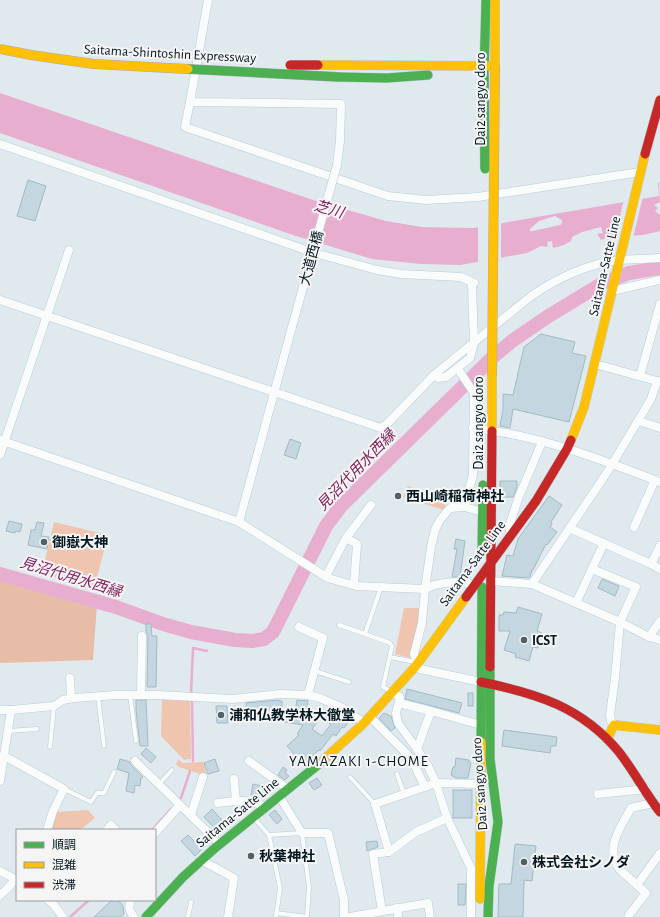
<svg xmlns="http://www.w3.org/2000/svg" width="660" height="917" font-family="'Alegreya Sans','Noto Sans JP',sans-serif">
	<rect width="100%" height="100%" fill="#e0eaee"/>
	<!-- green -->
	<g fill="#efc5af">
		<polygon points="408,486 432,496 448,507 444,510 403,497"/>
		<polygon points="54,522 108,535 94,589 42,573"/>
		<polygon points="404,608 421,608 420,623 410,658 395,654"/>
		<polygon points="162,699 190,700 191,759 184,760 161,736"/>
		<polygon points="179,759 182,763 203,762 208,778 203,776 203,775 179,767 176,764"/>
		<polygon points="88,810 95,818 80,830 51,830 56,812"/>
	</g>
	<!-- forest -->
	<polygon fill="#e8bda7" points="0,576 97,605 93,660 0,663"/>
	<!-- water -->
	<path fill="#e8aecf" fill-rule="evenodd" d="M0 93 316 201 386 221 422 227 473 228 659 196 658 183H659L660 202 654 205 658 208 655 211 660 215V231L643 235 609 237 601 240 597 234 603 233 601 227 582 232 572 237 571 241 564 245 553 248 552 242 550 239H545L548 244 547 247 541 246 527 253 460 265 421 264 372 259 296 236 0 133ZM555 216 562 220C562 232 547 235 538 239L535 235 530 233V229L539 221Z"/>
	<!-- pier -->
	<g fill="#e0eaee">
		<polygon points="643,196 633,238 614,239 624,200"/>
		<polygon points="501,221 501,260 478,264 478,225"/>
	</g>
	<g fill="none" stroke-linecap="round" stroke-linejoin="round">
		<!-- stream -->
		<g stroke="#e8aecf" stroke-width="2.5">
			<polyline points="191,694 193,648 207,651"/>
			<polyline points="192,700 193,761"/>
			<polyline points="181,798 190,771"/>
			<polyline points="152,830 171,809"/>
			<polyline points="70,917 89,900"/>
		</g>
		<!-- river -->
		<g stroke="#e8aecf" stroke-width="14">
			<polyline points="519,241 565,231"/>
			<polyline points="0,574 116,607 163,624 191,632 235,640 252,641 264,639 273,632 326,526 341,506 493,357 512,341 547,317 603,283 629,273 660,268"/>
		</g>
	</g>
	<!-- building -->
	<g fill="#c4d7e0" stroke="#a2bac3">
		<polygon points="28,180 46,186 35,221 17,216"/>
		<polygon points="541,334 575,342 572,353 586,356 569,422 513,409 510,428 500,426 503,409 503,394 513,395 524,347"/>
		<polygon points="290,439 301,443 296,459 284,455"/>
		<polygon points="500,481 517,481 517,487 513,497 500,497"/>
		<polygon points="549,496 562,505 551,522 552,524 550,527 557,532 547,545 546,544 533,570 532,570 530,577 529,578 502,576 507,555 513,556 518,539"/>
		<polygon points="9,521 22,524 20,532 16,531 15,533 6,531"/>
		<polygon points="37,522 44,523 41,536 49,537 47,549 28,545 31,530 35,530"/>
		<polygon points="456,539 465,541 460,577 452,577 457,549 454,549"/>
		<polygon points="602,579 619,586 615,596 598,588"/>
		<polygon points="518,607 542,614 537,631 542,633 538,648 533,647 529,661 515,657 516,654 504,650 510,631 499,631 499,615 503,615 504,612 516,613"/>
		<polygon points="146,624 151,624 152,636 157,636 156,687 147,687 148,636 146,632"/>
		<polygon points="407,689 462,703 459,713 405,699"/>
		<rect x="468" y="693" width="5" height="13"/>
		<polygon points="136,700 146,700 148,746 140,746 136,710"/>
		<polygon points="279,700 279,701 282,701 282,710 258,710 259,717 248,719 246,703"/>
		<polygon points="297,700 308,701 306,711 319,719 312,729 322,736 331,724 320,718 327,709 338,715 340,713 350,720 344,728 342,727 336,736 333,734 320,751 319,750 303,764 287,746 299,735 297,734 303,725 285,722 287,711 295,712"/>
		<polygon points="216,706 227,706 228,723 217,723"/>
		<polygon points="384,713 391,716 395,728 391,731 379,718"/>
		<polygon points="504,730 557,737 556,746 551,746 550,753 502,746"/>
		<polygon points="146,748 156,757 151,763 141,754"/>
		<polygon points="456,758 469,760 469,762 471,763 468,778 456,778 451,775 453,767 455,767"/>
		<polygon points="120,759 130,762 131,765 143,777 141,778 140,786 135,785 134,793 126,791 129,773 117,769"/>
		<polygon points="215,759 219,771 208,774 204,763"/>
		<polygon points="283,767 287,770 285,773 289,776 285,780 278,775"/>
		<polygon points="317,778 322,785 314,790 309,783"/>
		<polygon points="253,784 267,787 265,798 264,799 251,795"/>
		<rect x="453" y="790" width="19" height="28"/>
		<polygon points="212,809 228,827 220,834 204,817"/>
		<polygon points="275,810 282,819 277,824 269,815"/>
		<polygon points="188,835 202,849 195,856 181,841"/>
		<polygon points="377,841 378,847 367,851 366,842"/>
		<polygon points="515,844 536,846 532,881 524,880 523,917 498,917 499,884 511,884"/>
		<polygon points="458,884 466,884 465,905 458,905"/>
		<polygon points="112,900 118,900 123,906 124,914 121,917 94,917"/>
	</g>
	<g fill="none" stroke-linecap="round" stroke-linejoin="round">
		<defs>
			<g id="lane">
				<polyline points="381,587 365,634 390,643 392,646 383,687 390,691"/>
				<polyline points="339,625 365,634"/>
				<polyline points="390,657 415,662"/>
				<polyline points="315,671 349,682"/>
				<polyline points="130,694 136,741"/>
				<polyline points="98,696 104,746"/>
				<polyline points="8,731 37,729"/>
				<polyline points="50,747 54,706"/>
				<polyline points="397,774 404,794"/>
				<polyline points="350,777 375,804"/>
				<polyline points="159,784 172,770"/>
				<polyline points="64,789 91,802 97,793 104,793 114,772"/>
				<polyline points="255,819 269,835 280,888 276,917"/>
				<polyline points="269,835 302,833 309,887 307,917"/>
				<polyline points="276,913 307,917"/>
				<polyline points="188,917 191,902"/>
			</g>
			<g id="street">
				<polyline points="208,0 190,102 341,104 340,141 337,165"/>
				<polyline points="190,102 185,127 388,196 426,200 478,197 640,172"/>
				<polyline points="0,144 306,250"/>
				<polyline points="322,255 377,270 401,274 461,277 474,283"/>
				<polyline points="612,291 660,280"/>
				<path d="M0 300 381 428 388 423 435 374 530 297C555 279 589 263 620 260 633 259 647 259 660 258"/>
				<polyline points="595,364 660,382"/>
				<polyline points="433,376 438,378 446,377 470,358 474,343 472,286"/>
				<polyline points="640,376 660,304"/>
				<polyline points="639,421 660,428"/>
				<path d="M473 428C538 435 600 459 660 482"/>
				<path d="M0 440 239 522 328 578 356 586 425 589C436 583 462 579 473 585"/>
				<polyline points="0,455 69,250"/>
				<polyline points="465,507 482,512"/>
				<polyline points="239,522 292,327"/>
				<polyline points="634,527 655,480"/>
				<polyline points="569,528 651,564 660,569"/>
				<polyline points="511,534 509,527 518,499 542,442"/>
				<polyline points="346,538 357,544 354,585"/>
				<polyline points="651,564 660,546"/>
				<polyline points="592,569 636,587 620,622 615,678 610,715 611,721 614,725"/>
				<polyline points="326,576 346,538 371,505"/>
				<polyline points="491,581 532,584 620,622 649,637 660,640"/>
				<polyline points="532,584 608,471 651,399 657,381"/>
				<polyline points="576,603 604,543"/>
				<polyline points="299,627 323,638 308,695"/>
				<polyline points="649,637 660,621"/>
				<polyline points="417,663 414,654 422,623 425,589 431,547 435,530 440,520 450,508 465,507 473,474 474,393 458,369"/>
				<polyline points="415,667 420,669 481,682"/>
				<polyline points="70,678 71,698"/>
				<polyline points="393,693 399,696 400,698 396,713 398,723 417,749 428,766 436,783 447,818 471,868 471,917"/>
				<polyline points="141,694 142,636"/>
				<polyline points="399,703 431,711"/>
				<polyline points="0,710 11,710"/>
				<polyline points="370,717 411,758 425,787"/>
				<polyline points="417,749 431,711 481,725"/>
				<polyline points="1,757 8,758 64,789 53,811 47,830"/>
				<polyline points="135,761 220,844"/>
				<polyline points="249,761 288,789"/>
				<polyline points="234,779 236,801"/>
				<polyline points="0,781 11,710 54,706 63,700 74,698 116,695 157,695 233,699 280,694 308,695 320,698 343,708 364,723"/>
				<polyline points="598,794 646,789"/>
				<polyline points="279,796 302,833 328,833 344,900 344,917"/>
				<path d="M218 803C233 801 252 798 265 808"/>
				<polyline points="191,815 203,777"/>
				<polyline points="107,830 111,825 116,830"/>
				<polyline points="155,833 180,805"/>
				<polyline points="389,852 375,804 436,783 481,784"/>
				<polyline points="201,860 234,878 228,917"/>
				<polyline points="0,871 17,880"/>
				<polyline points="637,885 660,853"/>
				<polyline points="0,895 9,887 15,879"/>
				<polyline points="48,900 53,904 63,917"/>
				<path d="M131 900C128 907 129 911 134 917"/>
				<polyline points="397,908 398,917"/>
				<polyline points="382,911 373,854 389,852 416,832 447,818"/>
				<path d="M629 915 646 893 620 870C604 848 620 829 631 808L653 803"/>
				<polyline points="350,917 428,903 430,917"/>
			</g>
			<g id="fast">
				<polyline points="484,75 486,0"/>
				<polyline points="339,77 387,78 428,75"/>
				<polyline points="482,553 483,485"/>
				<polyline points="481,742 482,587"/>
				<polyline points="146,917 183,877 215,848 319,764"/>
				<polyline points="488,917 489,886 498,822 490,759 490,667"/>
			</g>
			<g id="slow">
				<polyline points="495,0 495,66"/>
				<polyline points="318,65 495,66"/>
				<polyline points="492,431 492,376"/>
				<polyline points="571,440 584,407 645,154"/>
				<polyline points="607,739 614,725 660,730"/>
				<polyline points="319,764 364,723 415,667 466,597"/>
				<polyline points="480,899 481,742"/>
			</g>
			<g id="jam">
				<polyline points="645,154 660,100"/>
				<polyline points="466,597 536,501 567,449 571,440"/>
				<polyline points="490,667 492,431"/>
				<path d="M481 682C536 693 582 707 619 752 634 771 645 793 660 812"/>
			</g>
		</defs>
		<!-- lane casing -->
		<use href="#lane" stroke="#b5ccd6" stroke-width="5"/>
		<!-- street casing -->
		<use href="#street" stroke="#b5ccd6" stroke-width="9"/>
		<!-- fast casing -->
		<use href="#fast" stroke="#b5ccd6" stroke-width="10"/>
		<!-- slow casing -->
		<use href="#slow" stroke="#b5ccd6" stroke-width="10"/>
		<!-- jam casing -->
		<use href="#jam" stroke="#b5ccd6" stroke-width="10"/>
		<!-- lane -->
		<use href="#lane" stroke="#fafcfc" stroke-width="4"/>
		<!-- street -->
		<use href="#street" stroke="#fafcfc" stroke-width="8"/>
		<!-- fast -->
		<use href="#fast" stroke="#4caf50" stroke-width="9"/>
		<!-- slow -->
		<use href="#slow" stroke="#ffc107" stroke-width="9"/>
		<!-- jam -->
		<use href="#jam" stroke="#c62828" stroke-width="9"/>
		<defs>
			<polyline id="street-bridge" points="292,327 337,165"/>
			<g id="fast-bridge">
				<polyline points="188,69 339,77"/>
				<polyline points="484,75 485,169"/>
			</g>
			<g id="slow-bridge">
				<polyline points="0,49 31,55 94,64 188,69"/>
				<polyline points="492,376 495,66"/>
			</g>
			<polyline id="jam-bridge" points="290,65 318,65"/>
		</defs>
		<!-- street-bridge casing -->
		<use href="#street-bridge" stroke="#b5ccd6" stroke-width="9" stroke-linecap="butt"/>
		<!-- fast-bridge casing -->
		<use href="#fast-bridge" stroke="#a4a9b4" stroke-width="10" stroke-linecap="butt"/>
		<!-- slow-bridge casing -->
		<use href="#slow-bridge" stroke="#a4a9b4" stroke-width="10" stroke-linecap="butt"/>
		<!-- jam-bridge casing -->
		<use href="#jam-bridge" stroke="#a4a9b4" stroke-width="10" stroke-linecap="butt"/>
		<!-- street-bridge -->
		<use href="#street-bridge" stroke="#fafcfc" stroke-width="8"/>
		<!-- fast-bridge -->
		<use href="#fast-bridge" stroke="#4caf50" stroke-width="9"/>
		<!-- slow-bridge -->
		<use href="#slow-bridge" stroke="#ffc107" stroke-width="9"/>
		<!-- jam-bridge -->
		<use href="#jam-bridge" stroke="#c62828" stroke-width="9"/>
	</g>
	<!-- markers -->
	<g fill="#506167" stroke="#f5f5f5" stroke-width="1.5">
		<circle cx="398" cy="496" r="4"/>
		<circle cx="44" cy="542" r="4"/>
		<circle cx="524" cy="640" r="4"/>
		<circle cx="221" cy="715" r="4"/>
		<circle cx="251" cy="856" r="4"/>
		<circle cx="524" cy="862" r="4"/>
	</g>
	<g text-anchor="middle" stroke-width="4" stroke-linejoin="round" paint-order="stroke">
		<!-- street labels -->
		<g font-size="14" fill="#02171f" stroke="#f5f5f5">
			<text transform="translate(170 53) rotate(3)" y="5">Saitama-Shintoshin Expressway</text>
			<text transform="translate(480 99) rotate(-90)" y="5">Dai2 sangyo doro</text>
			<text transform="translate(311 258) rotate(-75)" y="5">大道西橋</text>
			<text transform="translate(604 266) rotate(-77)" y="5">Saitama-Satte Line</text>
			<text transform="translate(478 423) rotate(-90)" y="5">Dai2 sangyo doro</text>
			<text transform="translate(472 563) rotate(-54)" y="5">Saitama-Satte Line</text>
			<text transform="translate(479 784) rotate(-94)" y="5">Dai2 sangyo doro</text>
			<text transform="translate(237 812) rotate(-39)" y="5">Saitama-Satte Line</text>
		</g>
		<!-- poi labels -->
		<g font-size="14" font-weight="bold" fill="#02171f" stroke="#f5f5f5" text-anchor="start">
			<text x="406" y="501">西山崎稲荷神社</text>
			<text x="52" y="547">御嶽大神</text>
			<text x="532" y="645">ICST</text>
			<text x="229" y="720">浦和仏教学林大徹堂</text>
			<text x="259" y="861">秋葉神社</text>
			<text x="532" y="867">株式会社シノダ</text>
		</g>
		<!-- water labels -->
		<g font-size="15" font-style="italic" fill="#84205e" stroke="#f5f5f5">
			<text transform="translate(329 209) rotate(16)" y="5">芝川</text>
			<text transform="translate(356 470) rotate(-46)" y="5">見沼代用水西縁</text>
			<text transform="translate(71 577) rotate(17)" y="5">見沼代用水西縁</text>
		</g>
		<!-- neighbourhood labels -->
		<g font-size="15" letter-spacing="1" fill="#02171f" stroke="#f5f5f5">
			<text x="359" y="766">YAMAZAKI 1-CHOME</text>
		</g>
	</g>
	<!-- legend -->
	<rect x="16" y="829" width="140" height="72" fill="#f5f5f5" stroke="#949c9f"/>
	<rect x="24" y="842" width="20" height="6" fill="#4caf50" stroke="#949c9f"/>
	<text x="52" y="849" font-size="12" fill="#02171f">順調</text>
	<rect x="24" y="862" width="20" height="6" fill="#ffc107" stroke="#949c9f"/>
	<text x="52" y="869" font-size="12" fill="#02171f">混雑</text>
	<rect x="24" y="882" width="20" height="6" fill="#c62828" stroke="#949c9f"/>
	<text x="52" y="889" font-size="12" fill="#02171f">渋滞</text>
</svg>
